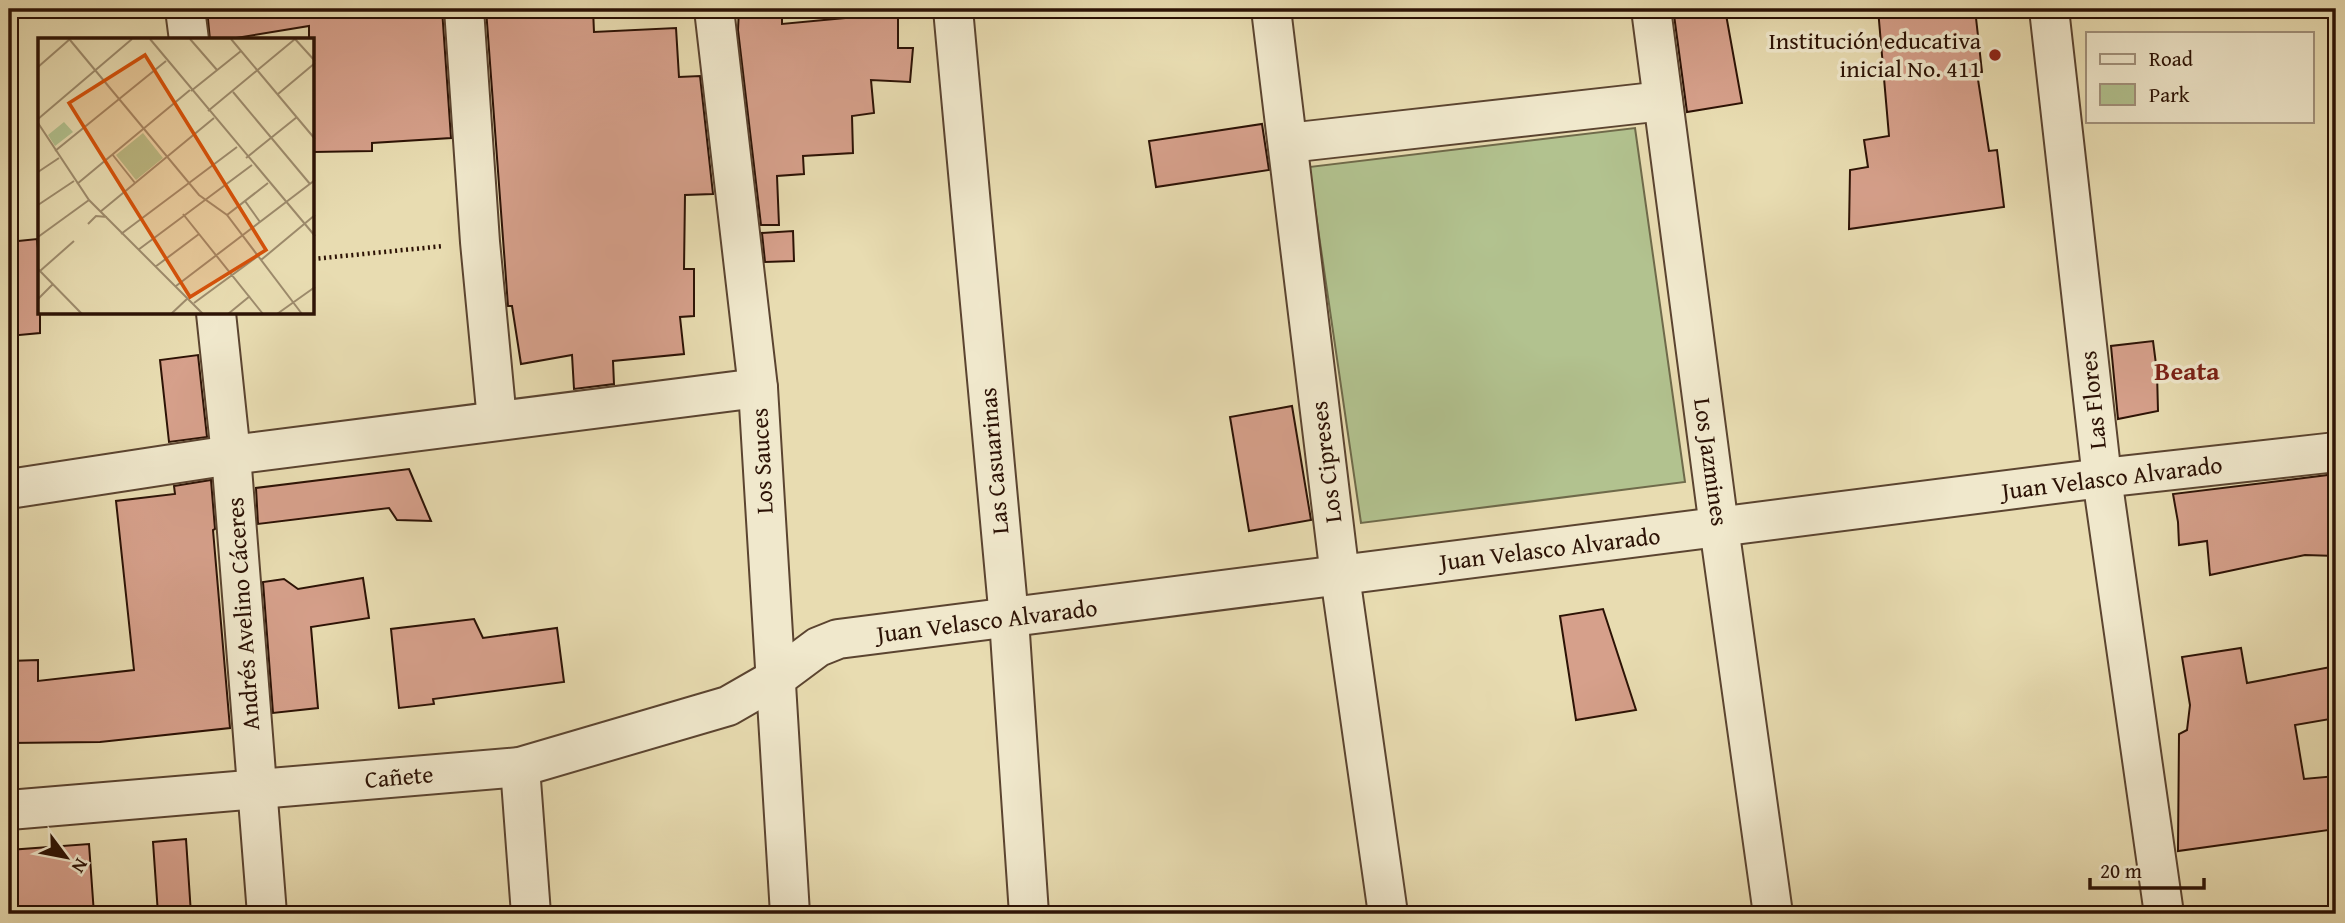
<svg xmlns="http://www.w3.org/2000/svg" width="2345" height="923" font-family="'Gentium Book Plus',serif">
	<rect width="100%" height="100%" fill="#e8dcb1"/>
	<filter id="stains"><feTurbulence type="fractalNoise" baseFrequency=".00286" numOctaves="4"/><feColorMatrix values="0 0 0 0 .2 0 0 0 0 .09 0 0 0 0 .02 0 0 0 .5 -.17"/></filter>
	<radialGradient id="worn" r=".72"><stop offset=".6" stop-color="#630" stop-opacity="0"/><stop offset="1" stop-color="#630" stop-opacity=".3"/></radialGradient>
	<!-- green -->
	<polygon fill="#b2c28f" stroke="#6f6a4a" stroke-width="2" points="1635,128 1685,482 1361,523 1309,167"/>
	<!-- building -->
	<g fill="#d6a08b" stroke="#2c1205" stroke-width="2">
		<polygon points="207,9 442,9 451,138 372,143 372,151 313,152 313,40 309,40 309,26 224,40 210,40"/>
		<polygon points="486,9 593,9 594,32 676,28 679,77 700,76 713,194 685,195 684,269 694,269 694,316 680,317 684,354 613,361 614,384 574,389 572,355 521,364 512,306 508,306"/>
		<polygon points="739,9 782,9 782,24 866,16 866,9 898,9 898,48 913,48 910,82 871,80 874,113 852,116 853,153 803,156 804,174 777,176 779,225 761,225 738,30"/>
		<polygon points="1725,9 1742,103 1687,112 1674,15"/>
		<polygon points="1878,9 1975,9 1982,72 1977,73 1989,151 1997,150 2004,207 1849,229 1850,170 1868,167 1864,140 1889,136"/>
		<polygon points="1262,124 1269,170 1156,187 1149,141"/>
		<polygon points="793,231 794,261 765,262 762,233"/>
		<polygon points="37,239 40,267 40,333 9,336 9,242"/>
		<polygon points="2153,341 2157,372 2158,411 2118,419 2111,346"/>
		<polygon points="198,355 207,437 169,442 160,360"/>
		<polygon points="1292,406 1311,520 1249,531 1230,417"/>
		<polygon points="409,469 431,521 397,520 389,508 258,524 256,488"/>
		<polygon points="2336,474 2336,556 2305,555 2210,575 2207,541 2179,545 2178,522 2173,494"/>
		<polygon points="211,480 215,529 213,530 230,728 100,742 9,743 9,661 38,660 38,681 134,670 116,501 175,494 174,486"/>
		<polygon points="363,578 369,618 311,627 318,708 273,713 263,582 284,579 298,589"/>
		<polygon points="1603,609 1636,710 1576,720 1560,616"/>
		<polygon points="474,619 483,638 557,628 564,682 433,699 434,704 399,708 391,629"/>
		<polygon points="2241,648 2247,683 2336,666 2336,718 2295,725 2304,779 2336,776 2336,829 2178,851 2179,734 2187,730 2190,705 2182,657"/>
		<polygon points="186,839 191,914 158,914 153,842"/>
		<polygon points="89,844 94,914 9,914 9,850"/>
	</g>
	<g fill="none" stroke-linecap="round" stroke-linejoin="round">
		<defs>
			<g id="minor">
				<polyline points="185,9 189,40"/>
				<polyline points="464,9 480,242 497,420"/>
				<polyline points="714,9 758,388 790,914"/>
				<polyline points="953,9 1009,619 1029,914"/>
				<polyline points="1271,9 1340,576 1388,914"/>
				<polyline points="1651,9 1719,527 1773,914"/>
				<polyline points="2049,9 2102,478 2164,914"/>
				<polyline points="1288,143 1663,101"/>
				<polyline points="216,313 231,455 267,914"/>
				<polyline points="9,489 231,455 758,388"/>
				<polyline points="520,767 531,914"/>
				<polyline points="9,810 520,767 728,706 775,679 818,647 838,639 2102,478 2336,452"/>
			</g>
		</defs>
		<!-- minor casing -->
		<use href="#minor" stroke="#5b4430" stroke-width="42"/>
		<!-- path -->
		<polyline stroke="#2c1205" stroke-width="4.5" stroke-dasharray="2 3.5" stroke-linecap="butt" points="313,259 444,246"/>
		<!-- minor -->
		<use href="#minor" stroke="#f0e8cc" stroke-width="38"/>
	</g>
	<!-- markers -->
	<circle fill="#8f2418" stroke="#f0e8cc" stroke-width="2.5" cx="1995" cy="55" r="7"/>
	<g text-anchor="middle" stroke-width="7" stroke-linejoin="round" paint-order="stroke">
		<!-- poi labels -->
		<g font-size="24" fill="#2c1205" stroke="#f0e8cc" text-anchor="end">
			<text x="1981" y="49">Institución educativa<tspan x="1981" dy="28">inicial No. 411</tspan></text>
		</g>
		<!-- street labels -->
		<g font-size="24" fill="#2c1205" stroke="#f0e8cc">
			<text transform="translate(2093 400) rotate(-96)" y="8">Las Flores</text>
			<text transform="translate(762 461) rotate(-93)" y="8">Los Sauces</text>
			<text transform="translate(994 461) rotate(-95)" y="8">Las Casuarinas</text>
			<text transform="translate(1326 462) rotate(-97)" y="8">Los Cipreses</text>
			<text transform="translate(1711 462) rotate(82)" y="8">Los Jazmines</text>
			<text transform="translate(2112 478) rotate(-7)" y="8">Juan Velasco Alvarado</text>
			<text transform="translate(1550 549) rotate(-7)" y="8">Juan Velasco Alvarado</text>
			<text transform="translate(243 614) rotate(-94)" y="8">Andrés Avelino Cáceres</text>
			<text transform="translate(987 621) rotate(-7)" y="8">Juan Velasco Alvarado</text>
			<text transform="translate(399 777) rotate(-5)" y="8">Cañete</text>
		</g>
		<!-- neighbourhood labels -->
		<g font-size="26" font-weight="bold" fill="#7a1f14" stroke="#f0e8cc">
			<text x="2187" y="380">Beata</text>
		</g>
	</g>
	<!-- overview -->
	<g transform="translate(38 38)">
		<rect width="276" height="276" fill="#e8dcb1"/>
		<path d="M26 84 35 94 17 108 10 97ZM105 95 125 120 98 142 78 117Z" fill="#b2c28f"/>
		<path fill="none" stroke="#9d8b6c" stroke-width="2" d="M112 1 277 198M152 1 179 32M193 1 277 101M257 1 277 23M32 2 161 157 189 177 264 276M0 29 32 1M153 53 203 13M195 54 272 146M240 56 277 25M170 73 257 1M0 81 94 1M0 85 51 162 165 276M17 113 128 23M74 116 97 145M208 120 259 79M0 134 21 120M39 146 152 52M207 163 222 184M0 167 36 143M62 174 176 80M145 176 225 276M189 177 230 145M50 186 58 178 69 179M83 196 199 109M0 199 51 162M100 212 214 127M223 222 277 177M117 229 161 196M0 231 44 276M2 233 36 203M138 248 277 142M0 261 15 246M156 265 220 218M133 276 150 260M190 276 212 258M239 276 277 249"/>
		<path fill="#d5520b" fill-opacity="0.15" stroke="#d5520b" stroke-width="3.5" d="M107 17 228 212 152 259 31 65Z"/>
		<rect width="276" height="276" fill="none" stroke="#2c1205" stroke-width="3.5"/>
	</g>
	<!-- margin -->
	<rect width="2345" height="923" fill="none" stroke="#e8dcb1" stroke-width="35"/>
	<rect x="10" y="10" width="2324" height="902" fill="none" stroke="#2c1205" stroke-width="3.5"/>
	<rect x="18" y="18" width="2310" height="888" fill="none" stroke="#2c1205" stroke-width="2"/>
	<!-- legend -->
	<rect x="2086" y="32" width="228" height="91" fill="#f0e8cc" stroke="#a2927c" stroke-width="2"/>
	<rect x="2100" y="54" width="35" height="10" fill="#f0e8cc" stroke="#a2927c" stroke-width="2"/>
	<text x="2149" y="66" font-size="21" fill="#2c1205">Road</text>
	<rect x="2100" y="84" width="35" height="21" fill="#b2c28f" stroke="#a2927c" stroke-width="2"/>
	<text x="2149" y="102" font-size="21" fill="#2c1205">Park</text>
	<!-- north arrow -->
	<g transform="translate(66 857) rotate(122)" stroke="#f0e8cc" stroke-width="5" paint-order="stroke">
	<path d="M0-5L12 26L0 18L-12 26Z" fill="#2c1205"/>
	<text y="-10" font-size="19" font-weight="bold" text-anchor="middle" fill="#2c1205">N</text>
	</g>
	<!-- scale -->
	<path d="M2090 878v10h114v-10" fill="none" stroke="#2c1205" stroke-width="3.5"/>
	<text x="2100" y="878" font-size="21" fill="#2c1205" stroke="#f0e8cc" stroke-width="5" paint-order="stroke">20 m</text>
	<rect width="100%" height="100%" filter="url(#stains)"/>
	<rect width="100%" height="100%" fill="url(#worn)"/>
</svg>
